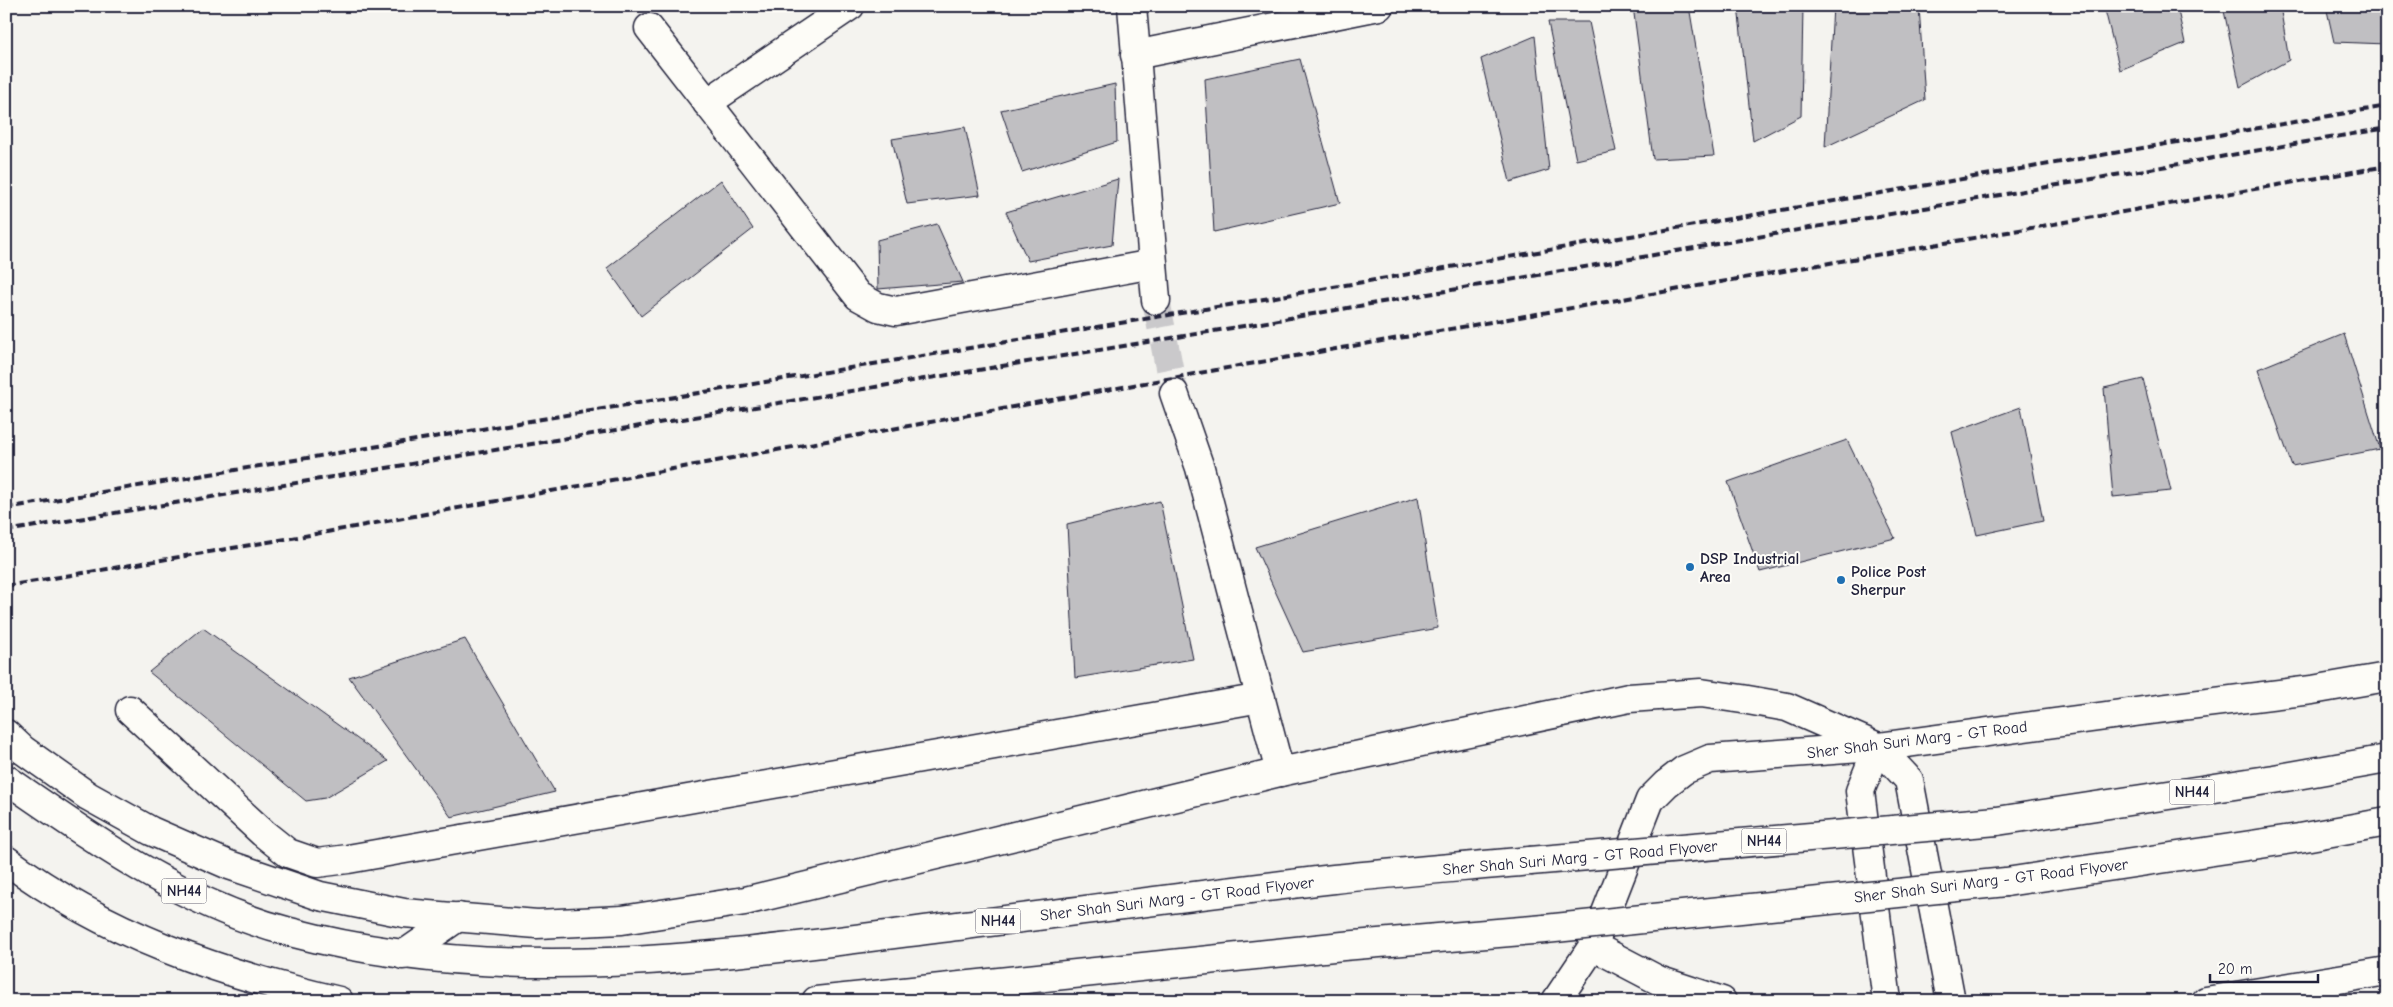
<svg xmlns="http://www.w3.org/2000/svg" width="2393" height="1007" font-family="'Comic Neue',sans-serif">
	<rect width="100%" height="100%" fill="#f4f3ef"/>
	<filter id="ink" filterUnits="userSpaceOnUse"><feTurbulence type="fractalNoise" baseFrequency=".02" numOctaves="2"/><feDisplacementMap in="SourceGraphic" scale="10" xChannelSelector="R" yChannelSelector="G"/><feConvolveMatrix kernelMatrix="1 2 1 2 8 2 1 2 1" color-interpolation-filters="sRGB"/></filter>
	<g filter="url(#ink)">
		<!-- building -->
		<g fill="#c0bfc2" stroke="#22223b">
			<polygon points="1633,6 1689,6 1714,156 1653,159"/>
			<polygon points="1738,6 1803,6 1801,116 1753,141"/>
			<polygon points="1833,6 1919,6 1925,100 1825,147"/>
			<polygon points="2104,6 2177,6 2185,43 2120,70"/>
			<polygon points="2223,6 2280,6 2289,60 2240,87"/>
			<polygon points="2326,6 2387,6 2387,44 2334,42"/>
			<polygon points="1548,22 1589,22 1616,151 1576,160"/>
			<polygon points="1535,36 1549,170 1510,182 1481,59"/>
			<polygon points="1300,59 1340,203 1214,232 1205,79"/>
			<polygon points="1115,84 1117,142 1022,172 1001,110"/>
			<polygon points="965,127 980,195 907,204 892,139"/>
			<polygon points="1118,179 1112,245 1028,261 1006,212"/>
			<polygon points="721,180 753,229 641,316 607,268"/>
			<polygon points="937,224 963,282 878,289 877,240"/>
			<polygon points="2344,334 2380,449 2292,466 2258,369"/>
			<polygon points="2143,379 2171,491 2113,497 2104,388"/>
			<polygon points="2021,407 2043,521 1977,535 1952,432"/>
			<polygon points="1847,440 1895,538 1760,572 1728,482"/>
			<polygon points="1418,497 1438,628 1303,652 1255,547"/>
			<polygon points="1160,501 1193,659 1075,678 1067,524"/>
			<polygon points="203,628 388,761 325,798 306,801 149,672"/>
			<polygon points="465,639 555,792 451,817 349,677"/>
		</g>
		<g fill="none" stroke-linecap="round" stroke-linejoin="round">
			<!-- minor-tunnel -->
			<polyline stroke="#cac9cb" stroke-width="28" stroke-dasharray="28 14" stroke-linecap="butt" points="1156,300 1174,393"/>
			<defs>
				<g id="minor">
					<polyline points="1132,6 1156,300"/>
					<polyline points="649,28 858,296 878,307 896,311 1153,264"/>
					<polyline points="1135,55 1379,6"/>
					<polyline points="707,103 850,6"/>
					<polyline points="1174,393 1200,468 1280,772"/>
					<polyline points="130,710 263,833 288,853 317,863 348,859 1261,698"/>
					<polyline points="1878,747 2150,710 2312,690 2387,677"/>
					<polyline points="2206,1001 2387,971"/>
				</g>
				<g id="major">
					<polyline points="6,734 23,750 88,796 151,831 229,865 320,896 404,913 537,924 622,920 745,901 1280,772 1629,698 1701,693 1742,699 1787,707 1878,747 1909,780 1951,1001"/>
					<polyline points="1878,747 1860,791 1887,1001"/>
					<polyline points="1593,946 1658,980 1722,1001"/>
					<polyline points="1556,1001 1593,946 1650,800 1666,784 1684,770 1710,759 1874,747"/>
				</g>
				<g id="highway">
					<path d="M6 779C95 840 184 905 290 932 512 991 742 953 965 925 1088 910 1211 893 1334 879 1399 872 1465 867 1530 861"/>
					<polyline points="1997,821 2274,779 2387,759"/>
					<path d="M6 860C107 935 219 973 339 1001"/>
					<polyline points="2006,882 2299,838 2387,822"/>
					<polyline points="403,955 458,917"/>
					<polyline points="816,1001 1343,946 1545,929"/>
				</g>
			</defs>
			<!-- minor casing -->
			<use href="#minor" stroke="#22223b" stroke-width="31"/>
			<!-- major casing -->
			<use href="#major" stroke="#22223b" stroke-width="31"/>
			<!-- highway casing -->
			<use href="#highway" stroke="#22223b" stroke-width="31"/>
			<!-- minor -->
			<use href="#minor" stroke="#fdfcf7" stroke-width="28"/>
			<!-- major -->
			<use href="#major" stroke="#fdfcf7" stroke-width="28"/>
			<!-- highway -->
			<use href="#highway" stroke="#fdfcf7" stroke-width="28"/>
			<!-- rail -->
			<g stroke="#22223b" stroke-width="4" stroke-dasharray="8 4" stroke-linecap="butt">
				<polyline points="6,508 1229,305 2387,106"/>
				<polyline points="6,531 1232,328 2387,128"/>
				<polyline points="6,586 310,535 1238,366 2387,166"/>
			</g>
			<defs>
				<g id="highway-bridge">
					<polyline points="1530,861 1997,821"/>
					<polyline points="1545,929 2006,882"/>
				</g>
			</defs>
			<!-- highway-bridge casing -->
			<use href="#highway-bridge" stroke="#22223b" stroke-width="31" stroke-linecap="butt"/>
			<!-- highway-bridge -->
			<use href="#highway-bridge" stroke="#fdfcf7" stroke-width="28"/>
		</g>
	</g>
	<!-- markers -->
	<g fill="#1f6fb2" stroke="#fdfcf7" stroke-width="2">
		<circle cx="1690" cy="567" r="5"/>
		<circle cx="1841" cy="580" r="5"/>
	</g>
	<g text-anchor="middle" stroke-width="4" stroke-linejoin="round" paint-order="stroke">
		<!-- shield labels -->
		<g fill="#fdfcf7" stroke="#646373" stroke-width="1">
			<rect x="2169.5" y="779.5" width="45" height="25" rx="4"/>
			<rect x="1741.5" y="828.5" width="45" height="25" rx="4"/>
			<rect x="161.5" y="878.5" width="45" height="25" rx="4"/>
			<rect x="975.5" y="908.5" width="45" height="25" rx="4"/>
		</g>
		<g font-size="15" font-weight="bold" fill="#22223b">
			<text x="2192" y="797">NH44</text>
			<text x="1764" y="846">NH44</text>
			<text x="184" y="896">NH44</text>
			<text x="998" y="926">NH44</text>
		</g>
		<!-- poi labels -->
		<g font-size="16" font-weight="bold" fill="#22223b" stroke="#fdfcf7" text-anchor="start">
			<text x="1700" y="564">DSP Industrial<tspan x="1700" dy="18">Area</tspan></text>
			<text x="1851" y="577">Police Post<tspan x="1851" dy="18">Sherpur</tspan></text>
		</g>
		<!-- street labels -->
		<g font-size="16" fill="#22223b" stroke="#fdfcf7">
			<text transform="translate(1917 739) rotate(-7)" y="6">Sher Shah Suri Marg - GT Road</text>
			<text transform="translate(1580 857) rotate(-5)" y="6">Sher Shah Suri Marg - GT Road Flyover</text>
			<text transform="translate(1991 880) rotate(-7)" y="6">Sher Shah Suri Marg - GT Road Flyover</text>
			<text transform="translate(1177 898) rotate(-7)" y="6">Sher Shah Suri Marg - GT Road Flyover</text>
		</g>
	</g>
	<!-- margin -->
	<rect width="2393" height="1007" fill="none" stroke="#fdfcf7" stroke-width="25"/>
	<rect x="12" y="12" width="2368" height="982" fill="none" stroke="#22223b" stroke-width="2" filter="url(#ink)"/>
	<!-- scale -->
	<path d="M2210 974v8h108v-8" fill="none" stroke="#22223b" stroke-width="2.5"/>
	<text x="2218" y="974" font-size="15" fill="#22223b" stroke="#fdfcf7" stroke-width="4" paint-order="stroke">20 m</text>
</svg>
